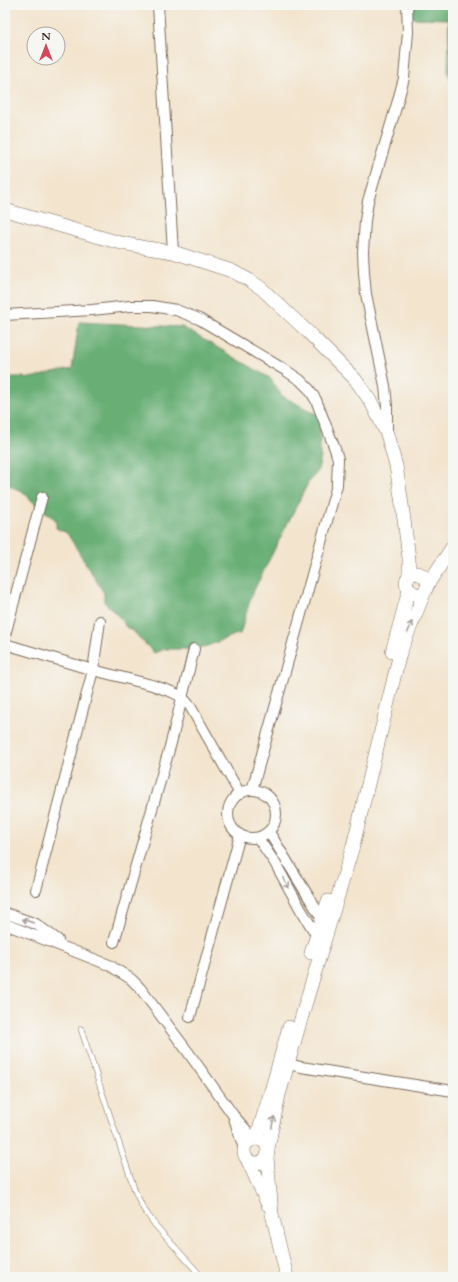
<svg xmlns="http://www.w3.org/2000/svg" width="458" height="1282" font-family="Cardo,serif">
	<rect width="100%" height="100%" fill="#f6f6f2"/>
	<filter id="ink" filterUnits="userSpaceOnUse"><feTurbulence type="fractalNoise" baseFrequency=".025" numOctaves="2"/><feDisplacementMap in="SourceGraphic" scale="8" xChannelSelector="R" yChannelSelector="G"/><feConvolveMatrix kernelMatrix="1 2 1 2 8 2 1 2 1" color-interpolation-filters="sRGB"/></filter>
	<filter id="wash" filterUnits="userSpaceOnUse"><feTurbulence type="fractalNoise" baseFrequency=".012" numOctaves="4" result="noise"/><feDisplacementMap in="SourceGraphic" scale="16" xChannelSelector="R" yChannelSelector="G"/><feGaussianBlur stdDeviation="0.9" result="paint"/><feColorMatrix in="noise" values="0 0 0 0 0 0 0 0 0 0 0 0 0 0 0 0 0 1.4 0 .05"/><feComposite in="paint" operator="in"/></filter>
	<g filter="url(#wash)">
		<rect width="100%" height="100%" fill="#f3e4cd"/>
		<!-- forest -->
		<g fill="#68ae74" stroke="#526c49">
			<polygon points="405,5 453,5 453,84 448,73 449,19 413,18"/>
			<polygon points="79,322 182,327 270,378 282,396 320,416 320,455 321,457 317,473 309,481 252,594 240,634 237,634 207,646 192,649 165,649 154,653 133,631 126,627 122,620 104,602 104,593 67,533 56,528 56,520 34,503 22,491 5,484 5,377 24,377 25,379 72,369"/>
		</g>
	</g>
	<g filter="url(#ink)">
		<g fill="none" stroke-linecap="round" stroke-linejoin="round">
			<defs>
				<polyline id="service" points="81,1029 135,1191 143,1208 155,1225 202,1277"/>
				<g id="minor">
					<polyline points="158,5 173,252"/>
					<polyline points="5,315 92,310 130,306 152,306 176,310 199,319 285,370 300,380 309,389 316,400 335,449 338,459 337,485 252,790"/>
					<polyline points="387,432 387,406 385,386 366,294 364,273 363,252 365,221 368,201 397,104 404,78 408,32 407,5"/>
					<polyline points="5,635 42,497"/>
					<polyline points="5,644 93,670 152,685 172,692 182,697 190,706 240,794"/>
					<circle cx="252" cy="814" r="24"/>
					<polyline points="269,832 324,922"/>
					<polyline points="258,838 275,863 301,910 319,939"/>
					<polyline points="36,890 93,670 100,621"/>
					<polyline points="5,913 36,924 58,940"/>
					<polyline points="5,924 109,965 131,979 140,988 188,1052 233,1115 254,1139"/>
					<polyline points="114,942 171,743 194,649"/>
					<polyline points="190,1017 240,835"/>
					<polyline points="288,1064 301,1067 453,1091"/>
					<polyline points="234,1118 244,1149"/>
				</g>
				<g id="tertiary">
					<polyline points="5,210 117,242 147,248 173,252 232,271 249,280 261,288 309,333 355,379 371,402 387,434 396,466 401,497 409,558 409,576"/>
					<path d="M428 584 425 577 418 573C390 575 420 612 428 584L453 546"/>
					<polyline points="392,652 409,590"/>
					<polyline points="311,953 328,901"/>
					<circle cx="256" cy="1151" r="12"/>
					<polyline points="256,1139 271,1091 289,1027"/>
					<polyline points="268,1149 271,1133 279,1095 306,1002 353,846 400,653 425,591"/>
					<polyline points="267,1157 272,1214 287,1277"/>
					<polyline points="248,1161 268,1205"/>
				</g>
			</defs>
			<!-- service casing -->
			<use href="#service" stroke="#7b6b5b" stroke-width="6"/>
			<!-- minor casing -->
			<use href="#minor" stroke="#7b6b5b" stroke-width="12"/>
			<!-- tertiary casing -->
			<use href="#tertiary" stroke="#7b6b5b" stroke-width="14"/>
			<!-- service -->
			<use href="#service" stroke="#fff" stroke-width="5"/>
			<!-- minor -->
			<use href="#minor" stroke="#fff" stroke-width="10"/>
			<!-- tertiary -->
			<use href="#tertiary" stroke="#fff" stroke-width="13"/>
		</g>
		<!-- one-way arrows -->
		<defs><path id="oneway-shaft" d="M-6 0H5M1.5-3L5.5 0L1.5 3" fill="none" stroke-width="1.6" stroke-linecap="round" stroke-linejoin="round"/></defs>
		<g stroke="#a79f9a">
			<use href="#oneway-shaft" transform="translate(410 627) rotate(-69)"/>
			<use href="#oneway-shaft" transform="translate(286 883) rotate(61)"/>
			<use href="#oneway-shaft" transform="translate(28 921) rotate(-161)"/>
			<use href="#oneway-shaft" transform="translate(273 1122) rotate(-78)"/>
		</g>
	</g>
	<!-- margin -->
	<rect width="458" height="1282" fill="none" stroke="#f6f6f2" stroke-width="20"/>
	<!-- north arrow -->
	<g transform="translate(46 46)"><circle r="19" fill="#f6f6f2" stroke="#aba49d"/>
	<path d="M0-3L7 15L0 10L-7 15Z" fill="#d1495b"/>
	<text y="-6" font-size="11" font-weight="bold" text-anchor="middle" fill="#3b2a1e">N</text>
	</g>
</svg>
